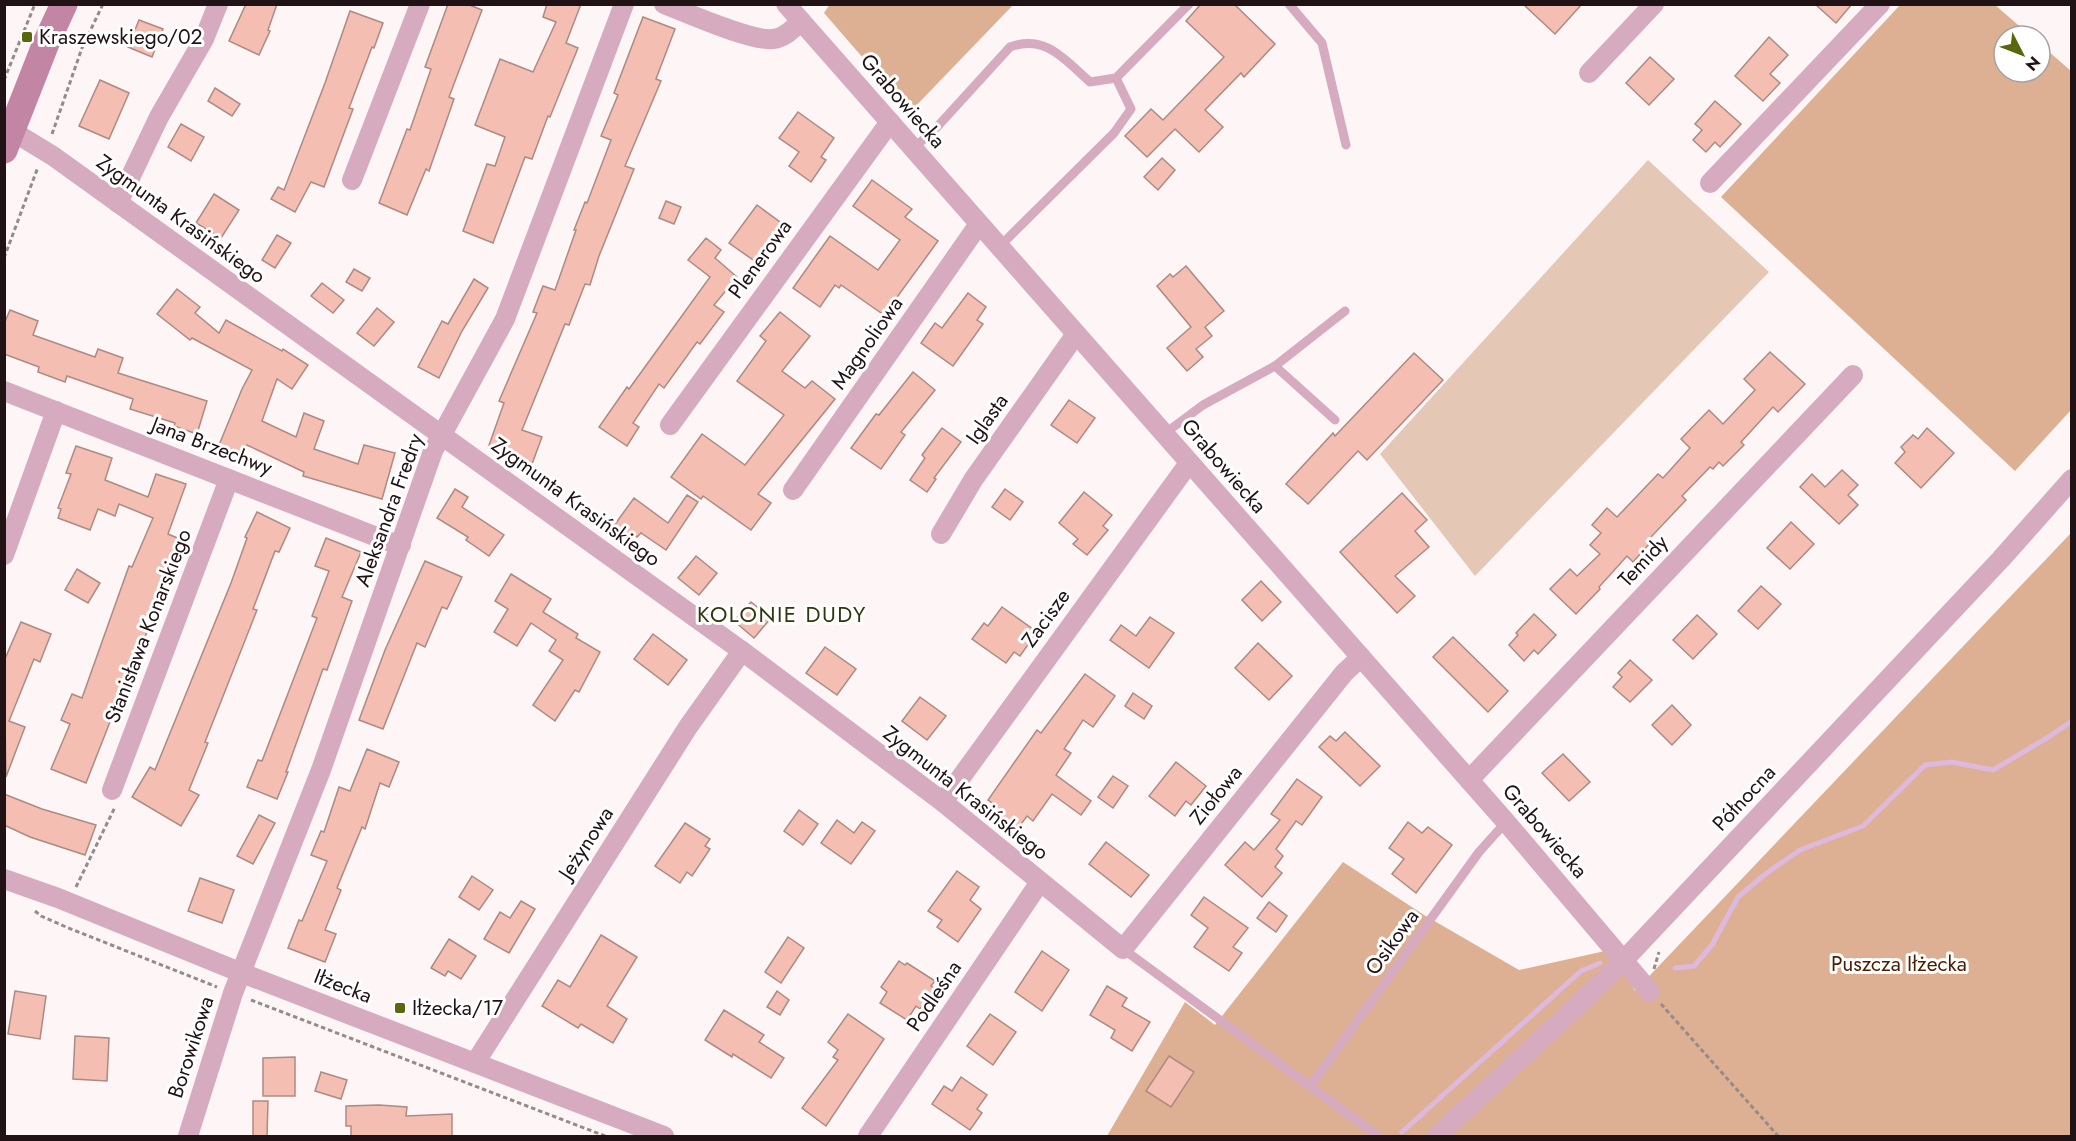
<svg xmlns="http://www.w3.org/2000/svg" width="2076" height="1141" font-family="Jost,sans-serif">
	<rect width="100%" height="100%" fill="#fdf5f6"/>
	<!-- green -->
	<polygon fill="#e4c7b5" points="1648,160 1769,272 1475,576 1380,454"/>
	<!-- forest -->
	<g fill="#ddb093">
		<polygon points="830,4 1013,4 1013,5 910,112 824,13"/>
		<polygon points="1900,5 1995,5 2031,36 2004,36 2004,72 2040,72 2040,44 2071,71 2071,410 2015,471 1721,197"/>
		<polygon points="2071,533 2071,1136 1107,1136 1185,1002 1215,1025 1343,862 1424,915 1519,970 1614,949 1635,991"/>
	</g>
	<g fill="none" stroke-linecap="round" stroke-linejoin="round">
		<!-- stream -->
		<g stroke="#deb9de" stroke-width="5">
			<polyline points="1675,968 1694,966 1712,945 1738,897 1764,875 1800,850 1863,826 1925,765 1952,762 1993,770 2047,738 2072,721"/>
			<polyline points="1402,1132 1581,971 1600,963"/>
		</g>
	</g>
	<!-- building -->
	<g fill="#f4beb2" stroke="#ad8a82" stroke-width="1.5">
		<polygon points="246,4 277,4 268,30 270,31 259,55 229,41"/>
		<polygon points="448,4 467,4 482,10 449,97 454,99 429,171 426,169 407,215 379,203 407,129 410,130 431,69 425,67"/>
		<polygon points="547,4 581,4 566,43 578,48 550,117 548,116 532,159 525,157 493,243 463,231 487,164 495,166 505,137 475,125 500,59 533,72 556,22 543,17"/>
		<polygon points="1201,4 1234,4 1275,44 1244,77 1241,73 1205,110 1223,127 1199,152 1175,129 1147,157 1125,136 1151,109 1163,120 1224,57 1186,21"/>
		<polygon points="1523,4 1582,4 1555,34"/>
		<polygon points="1815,4 1852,4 1836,23"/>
		<polygon points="350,11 383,23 374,48 372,47 349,108 353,109 324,187 311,182 295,212 271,199 278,187 284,190 325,83"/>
		<polygon points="643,17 675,29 656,79 661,81 625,166 634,169 599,256 590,285 585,284 569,325 565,324 522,430 542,437 532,464 488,448 504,403 499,401 537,313 533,312 543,286 555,290 576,230 574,230 585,202 587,203 611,140 601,136 618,95 614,93"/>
		<polygon points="139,20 163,29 152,57 128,47"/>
		<polygon points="1769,37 1788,55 1770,74 1780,83 1763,101 1735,76"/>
		<polygon points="1650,57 1674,79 1649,105 1626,83"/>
		<polygon points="100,80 129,93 109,139 79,126"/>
		<polygon points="215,88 240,104 232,116 208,101"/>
		<polygon points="1715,101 1741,124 1720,147 1715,142 1706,152 1693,140 1702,130 1695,124"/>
		<polygon points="798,112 834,138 821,157 826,160 811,182 789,166 799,152 779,138"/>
		<polygon points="181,124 204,137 191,161 168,147"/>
		<polygon points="1162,158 1175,170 1158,190 1144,177"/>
		<polygon points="872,180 912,209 905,217 938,241 884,315 841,285 839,288 835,285 820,307 793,288 830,236 878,270 900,240 853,206"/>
		<polygon points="214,194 239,210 221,238 196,223"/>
		<polygon points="666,201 681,207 674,224 659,218"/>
		<polygon points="757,205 784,225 756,262 729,243"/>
		<polygon points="277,235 291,243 275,268 262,260"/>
		<polygon points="706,238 721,250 715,258 737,277 714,305 724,312 700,344 697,342 664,388 659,384 633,423 639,427 627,446 599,427 627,387 629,389 710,277 688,260"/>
		<polygon points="1186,266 1224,311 1205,327 1212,336 1196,349 1203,357 1187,371 1167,348 1191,327 1157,286 1170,274 1173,277"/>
		<polygon points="354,269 370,278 362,291 346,282"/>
		<polygon points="474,279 488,288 462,331 439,378 418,367 442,321 448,324"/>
		<polygon points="322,283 344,300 333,313 311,296"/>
		<polygon points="177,289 200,307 195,313 219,333 226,320 282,351 283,349 308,365 292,389 277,379 262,421 296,437 304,413 324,421 314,449 358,464 364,445 395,453 382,499 303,476 304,472 247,445 243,454 219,445 242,389 252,370 192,338 190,340 157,314"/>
		<polygon points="968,293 986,307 977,320 983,324 953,366 921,343 935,323 942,328"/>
		<polygon points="377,308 394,322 374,346 357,333"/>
		<polygon points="10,310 38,321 33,335 95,357 98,349 123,358 118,373 207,401 197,434 174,426 175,423 130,409 133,399 67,376 65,382 38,372 39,367 4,354 4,324"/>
		<polygon points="780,312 810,336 782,371 805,388 812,381 835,399 758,494 771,503 751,530 703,496 701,499 671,477 702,434 745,465 784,415 737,381 766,341 760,336"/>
		<polygon points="1770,352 1805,384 1778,412 1773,407 1741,442 1744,445 1723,466 1719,462 1713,469 1710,467 1682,496 1686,500 1650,538 1653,540 1633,562 1627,556 1599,587 1600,589 1576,614 1550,589 1570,569 1577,576 1600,554 1590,545 1601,533 1592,525 1607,508 1617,517 1658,474 1663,478 1690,448 1681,439 1709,410 1723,424 1755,390 1744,379"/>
		<polygon points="1414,353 1443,380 1367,460 1358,451 1308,504 1286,484 1333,433 1335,436"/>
		<polygon points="913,372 935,390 901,432 905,435 881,469 851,448 876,414 879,415"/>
		<polygon points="1069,400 1095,418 1077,443 1051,425"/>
		<polygon points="942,428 961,442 934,478 936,479 927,492 910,480 925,458 922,455"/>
		<polygon points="1927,428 1954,453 1921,488 1895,463 1905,452 1901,447 1913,435 1918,439"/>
		<polygon points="76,446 112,458 105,480 148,497 156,474 186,484 168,534 182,540 172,565 170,564 141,649 139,648 86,783 51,769 70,724 61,720 72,694 82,698 129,566 132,567 153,518 119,504 115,516 98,509 90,530 58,518 61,509 58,508 71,474 66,473"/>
		<polygon points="1842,470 1858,485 1848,495 1858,505 1839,524 1800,487 1812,474 1825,487"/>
		<polygon points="455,489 468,497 462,507 504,535 489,556 466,540 468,537 437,518"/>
		<polygon points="1005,489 1023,502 1010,520 992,507"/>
		<polygon points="1084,492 1112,515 1103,526 1108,530 1087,555 1073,544 1078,539 1059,523"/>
		<polygon points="1402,493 1427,520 1415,531 1429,547 1395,576 1415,596 1397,613 1340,552"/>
		<polygon points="687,495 698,502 666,550 641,533 637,537 632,534 629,539 613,527 634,498 668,523"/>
		<polygon points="257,512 290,528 279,552 275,551 253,609 257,610 205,742 208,743 189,790 199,795 181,826 132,797 150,767 155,770 231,583 247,538 245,537"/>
		<polygon points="1791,522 1814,544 1790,569 1767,548"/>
		<polygon points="326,538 361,552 342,597 352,601 327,670 323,669 286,772 288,772 277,799 247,787 258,760 262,761 317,618 312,616 329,571 315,566"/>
		<polygon points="696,556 717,573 699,595 678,578"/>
		<polygon points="425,561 462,577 447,609 442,607 425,647 417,643 383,729 359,720 385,650"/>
		<polygon points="77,569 100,583 88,603 65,590"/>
		<polygon points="511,574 551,599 543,612 578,634 576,638 600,652 579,692 575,690 555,721 533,705 563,660 549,651 556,640 531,623 517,646 494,632 508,609 495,601"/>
		<polygon points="1261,581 1281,602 1262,621 1242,600"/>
		<polygon points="1761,586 1781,604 1758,629 1738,611"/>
		<polygon points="751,602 771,618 754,638 734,621"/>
		<polygon points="1002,607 1037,632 1020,656 1014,652 1006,663 972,639 984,623 988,626"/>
		<polygon points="1534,614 1556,635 1538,654 1534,650 1524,661 1509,645 1518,635 1516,633"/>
		<polygon points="1697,615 1717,634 1693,659 1673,640"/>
		<polygon points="1150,617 1174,633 1149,668 1110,640 1121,625 1136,636"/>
		<polygon points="21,622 51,634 40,662 34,659 9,721 25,727 6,777 4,661"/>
		<polygon points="653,634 687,660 668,685 634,659"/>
		<polygon points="1453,637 1508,691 1488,712 1433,657"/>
		<polygon points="1258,643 1292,676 1269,700 1235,668"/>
		<polygon points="825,647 856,669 837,695 806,673"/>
		<polygon points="1630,660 1652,680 1630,702 1613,687 1622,677 1618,673"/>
		<polygon points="1085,674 1115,696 1093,727 1083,720 1064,749 1071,753 1056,775 1091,801 1081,815 1052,794 1033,821 1027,816 1015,832 990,813 995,805 988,800 1037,730 1041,733"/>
		<polygon points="1133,693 1152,706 1144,719 1125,706"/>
		<polygon points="920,697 946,716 927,740 902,721"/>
		<polygon points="1672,705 1691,725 1672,745 1652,725"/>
		<polygon points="1345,732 1380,766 1360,786 1319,747 1330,736 1336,741"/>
		<polygon points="367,749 399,762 389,787 380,783 365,829 362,827 337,888 341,890 325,930 336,934 325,962 288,948 299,920 302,921 327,861 311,855 321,831 324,832 339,787 350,791"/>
		<polygon points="1563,754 1590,782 1569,801 1542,773"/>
		<polygon points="1176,762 1206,786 1191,805 1186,801 1175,816 1149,796"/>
		<polygon points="1113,776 1128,786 1113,808 1098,797"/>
		<polygon points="1297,779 1322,797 1302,825 1296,821 1276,849 1283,856 1275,867 1282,873 1262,897 1225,865 1245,842 1254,850 1280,820 1271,814"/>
		<polygon points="4,794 42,809 96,825 85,855 30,837 4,825"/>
		<polygon points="799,810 818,824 803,845 784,831"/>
		<polygon points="259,815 275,823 253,864 237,856"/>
		<polygon points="837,820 854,833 862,822 875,831 851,864 821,843"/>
		<polygon points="1408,822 1422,833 1428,827 1452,845 1416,893 1392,874 1404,859 1389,848"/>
		<polygon points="685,823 710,839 705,846 710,849 692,876 687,872 680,883 655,866"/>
		<polygon points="1106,842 1149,875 1131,897 1089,864"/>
		<polygon points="957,871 979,887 970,900 981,909 958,942 937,927 942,920 928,911"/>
		<polygon points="472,876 493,890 479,910 459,897"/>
		<polygon points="200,878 234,890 222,923 188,911"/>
		<polygon points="1204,897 1248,928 1233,947 1242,953 1229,971 1194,947 1208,928 1191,915"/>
		<polygon points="521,901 535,909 509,953 484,939 500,912 510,918"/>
		<polygon points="1269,902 1287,916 1276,932 1257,918"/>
		<polygon points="601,935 637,957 607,1006 627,1019 613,1043 581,1024 578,1028 542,1006 558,980 570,987"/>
		<polygon points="788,937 804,948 781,983 765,972"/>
		<polygon points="449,939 476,956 461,979 448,971 445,976 431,968"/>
		<polygon points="1042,951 1069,970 1042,1011 1015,992"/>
		<polygon points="899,961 905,965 907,963 935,981 931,986 934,988 920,1009 916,1006 907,1020 880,1003 887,992 881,987"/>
		<polygon points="1107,986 1127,998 1122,1006 1150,1022 1132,1051 1111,1038 1115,1030 1090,1015"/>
		<polygon points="15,991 46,996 40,1039 8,1034"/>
		<polygon points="777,991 789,1000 780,1015 767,1007"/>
		<polygon points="724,1010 764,1035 759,1042 784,1058 771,1078 733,1054 732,1057 705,1040"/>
		<polygon points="848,1014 884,1039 826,1126 802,1108 838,1060 833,1057 838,1050 828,1042"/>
		<polygon points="990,1014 1016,1032 993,1065 967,1046"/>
		<polygon points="75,1036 109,1038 107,1081 73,1079"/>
		<polygon points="1169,1056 1194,1072 1171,1107 1146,1091"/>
		<polygon points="295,1057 295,1096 263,1096 263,1058"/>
		<polygon points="321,1072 347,1080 341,1099 315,1091"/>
		<polygon points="961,1077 987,1095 977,1109 982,1113 970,1130 932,1104 944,1086 952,1091"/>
		<polygon points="253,1101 268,1101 267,1137 253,1137"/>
		<polygon points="379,1105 407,1107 406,1116 452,1114 452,1137 351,1137 351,1126 346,1126 346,1106"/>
	</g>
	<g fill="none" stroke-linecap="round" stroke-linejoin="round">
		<!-- path -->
		<g stroke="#968b8c" stroke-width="3" stroke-dasharray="4.5 3" stroke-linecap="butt">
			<polyline points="4,80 35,4"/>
			<polyline points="52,134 82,48 103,4"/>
			<polyline points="4,258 38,167"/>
			<polyline points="76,887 115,807"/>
			<polyline points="35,911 41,916 66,927 217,987"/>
			<polyline points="1654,969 1659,952"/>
			<polyline points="251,1000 605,1136"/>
			<polyline points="1661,1004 1778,1136"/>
		</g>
		<!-- service -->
		<g stroke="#d6abbf" stroke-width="9">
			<polyline points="1289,4 1322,43 1346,145"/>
			<path d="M913 149 937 127 1010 47C1046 34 1065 60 1090 82L1116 78 1189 4"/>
			<polyline points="999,247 1114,133 1131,109 1116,78"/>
			<polyline points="1275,366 1345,311"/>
			<polyline points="1164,434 1203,405 1275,366 1335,420"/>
			<polyline points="1123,949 1378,1136"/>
			<polyline points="1311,1085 1479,852 1506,822"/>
		</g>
		<!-- minor -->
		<g stroke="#d6abbf" stroke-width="20">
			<path d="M664 4C687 13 752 42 773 39 784 38 793 29 801 21"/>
			<polyline points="786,4 1506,822 1650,992"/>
			<polyline points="1589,73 1654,4"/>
			<polyline points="4,124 12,131 53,156 742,651 943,802 1123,949 1344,673 1361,657"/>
			<polyline points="352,180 420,4"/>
			<polyline points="1710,183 1880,4"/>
			<polyline points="118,203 159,117 204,39 218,4"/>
			<polyline points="4,391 387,541 401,545"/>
			<polyline points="670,425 890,122"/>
			<polyline points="793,490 979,224"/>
			<polyline points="941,534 973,480 1076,334"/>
			<polyline points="4,555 56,411"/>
			<polyline points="1469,780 1853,375"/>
			<polyline points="112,790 229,479"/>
			<polyline points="943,802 1189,463"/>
			<polyline points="4,879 58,898 242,973 664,1136"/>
			<polyline points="475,1063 688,727 742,651"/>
			<polyline points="188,1136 233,993 321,770 433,451 505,319 624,4"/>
			<polyline points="868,1136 1040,882"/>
			<polyline points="1437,1136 1577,1006 1623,961 2001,559 2072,479"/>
		</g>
		<!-- secondary -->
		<polyline stroke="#c385a4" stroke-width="27" points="4,150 46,43 64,4"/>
	</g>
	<!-- markers -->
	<g fill="#59670e" stroke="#fff" stroke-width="2">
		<rect x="21" y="31" width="12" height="12" rx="3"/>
		<rect x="394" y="1002" width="12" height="12" rx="3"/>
	</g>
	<g text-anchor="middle" stroke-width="6" stroke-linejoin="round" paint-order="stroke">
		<!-- poi labels -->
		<g font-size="21" fill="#211315" stroke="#fff" text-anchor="start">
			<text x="39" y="44">Kraszewskiego/02</text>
			<text x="412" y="1015">Iłżecka/17</text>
		</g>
		<!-- street labels -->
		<g font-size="21" fill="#211315" stroke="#fff">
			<text transform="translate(903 101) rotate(49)" y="7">Grabowiecka</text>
			<text transform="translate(181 219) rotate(36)" y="7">Zygmunta Krasińskiego</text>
			<text transform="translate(760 259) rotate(-54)" y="7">Plenerowa</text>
			<text transform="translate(867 343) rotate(-55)" y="7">Magnoliowa</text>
			<text transform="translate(987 419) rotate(-55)" y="7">Iglasta</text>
			<text transform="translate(212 446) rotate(21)" y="7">Jana Brzechwy</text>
			<text transform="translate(1224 466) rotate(49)" y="7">Grabowiecka</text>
			<text transform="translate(576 502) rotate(36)" y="7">Zygmunta Krasińskiego</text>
			<text transform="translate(389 510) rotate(-70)" y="7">Aleksandra Fredry</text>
			<text transform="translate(1643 561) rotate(-47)" y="7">Temidy</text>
			<text transform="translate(1046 618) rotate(-54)" y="7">Zacisze</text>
			<text transform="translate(148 626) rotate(-69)" y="7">Stanisława Konarskiego</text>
			<text transform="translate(966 793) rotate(38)" y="7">Zygmunta Krasińskiego</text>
			<text transform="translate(1216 795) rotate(-51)" y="7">Ziołowa</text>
			<text transform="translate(1744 798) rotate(-47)" y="7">Północna</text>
			<text transform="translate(1545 831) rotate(49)" y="7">Grabowiecka</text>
			<text transform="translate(586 843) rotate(-57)" y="7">Jeżynowa</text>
			<text transform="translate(1392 942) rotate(-54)" y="7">Osikowa</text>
			<text transform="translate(343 986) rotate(21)" y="7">Iłżecka</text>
			<text transform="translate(934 996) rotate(-56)" y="7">Podleśna</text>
			<text transform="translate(191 1047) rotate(-72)" y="7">Borowikowa</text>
		</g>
		<!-- park labels -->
		<g font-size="21" fill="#481f00" stroke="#fff">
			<text x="1899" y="971">Puszcza Iłżecka</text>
		</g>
		<!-- neighbourhood labels -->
		<g font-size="22" letter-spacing="1.5" fill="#2f370f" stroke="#fff">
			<text x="782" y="622">KOLONIE DUDY</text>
		</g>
	</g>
	<!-- border -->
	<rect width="2076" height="1141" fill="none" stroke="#211315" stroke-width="12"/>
	<!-- north arrow -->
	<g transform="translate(2022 54) rotate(132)"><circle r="28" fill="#ffffff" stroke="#a6a1a1" stroke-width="1.5"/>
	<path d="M0-4.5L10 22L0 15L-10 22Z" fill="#59670e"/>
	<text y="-9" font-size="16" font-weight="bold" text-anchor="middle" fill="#211315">N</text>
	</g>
</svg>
